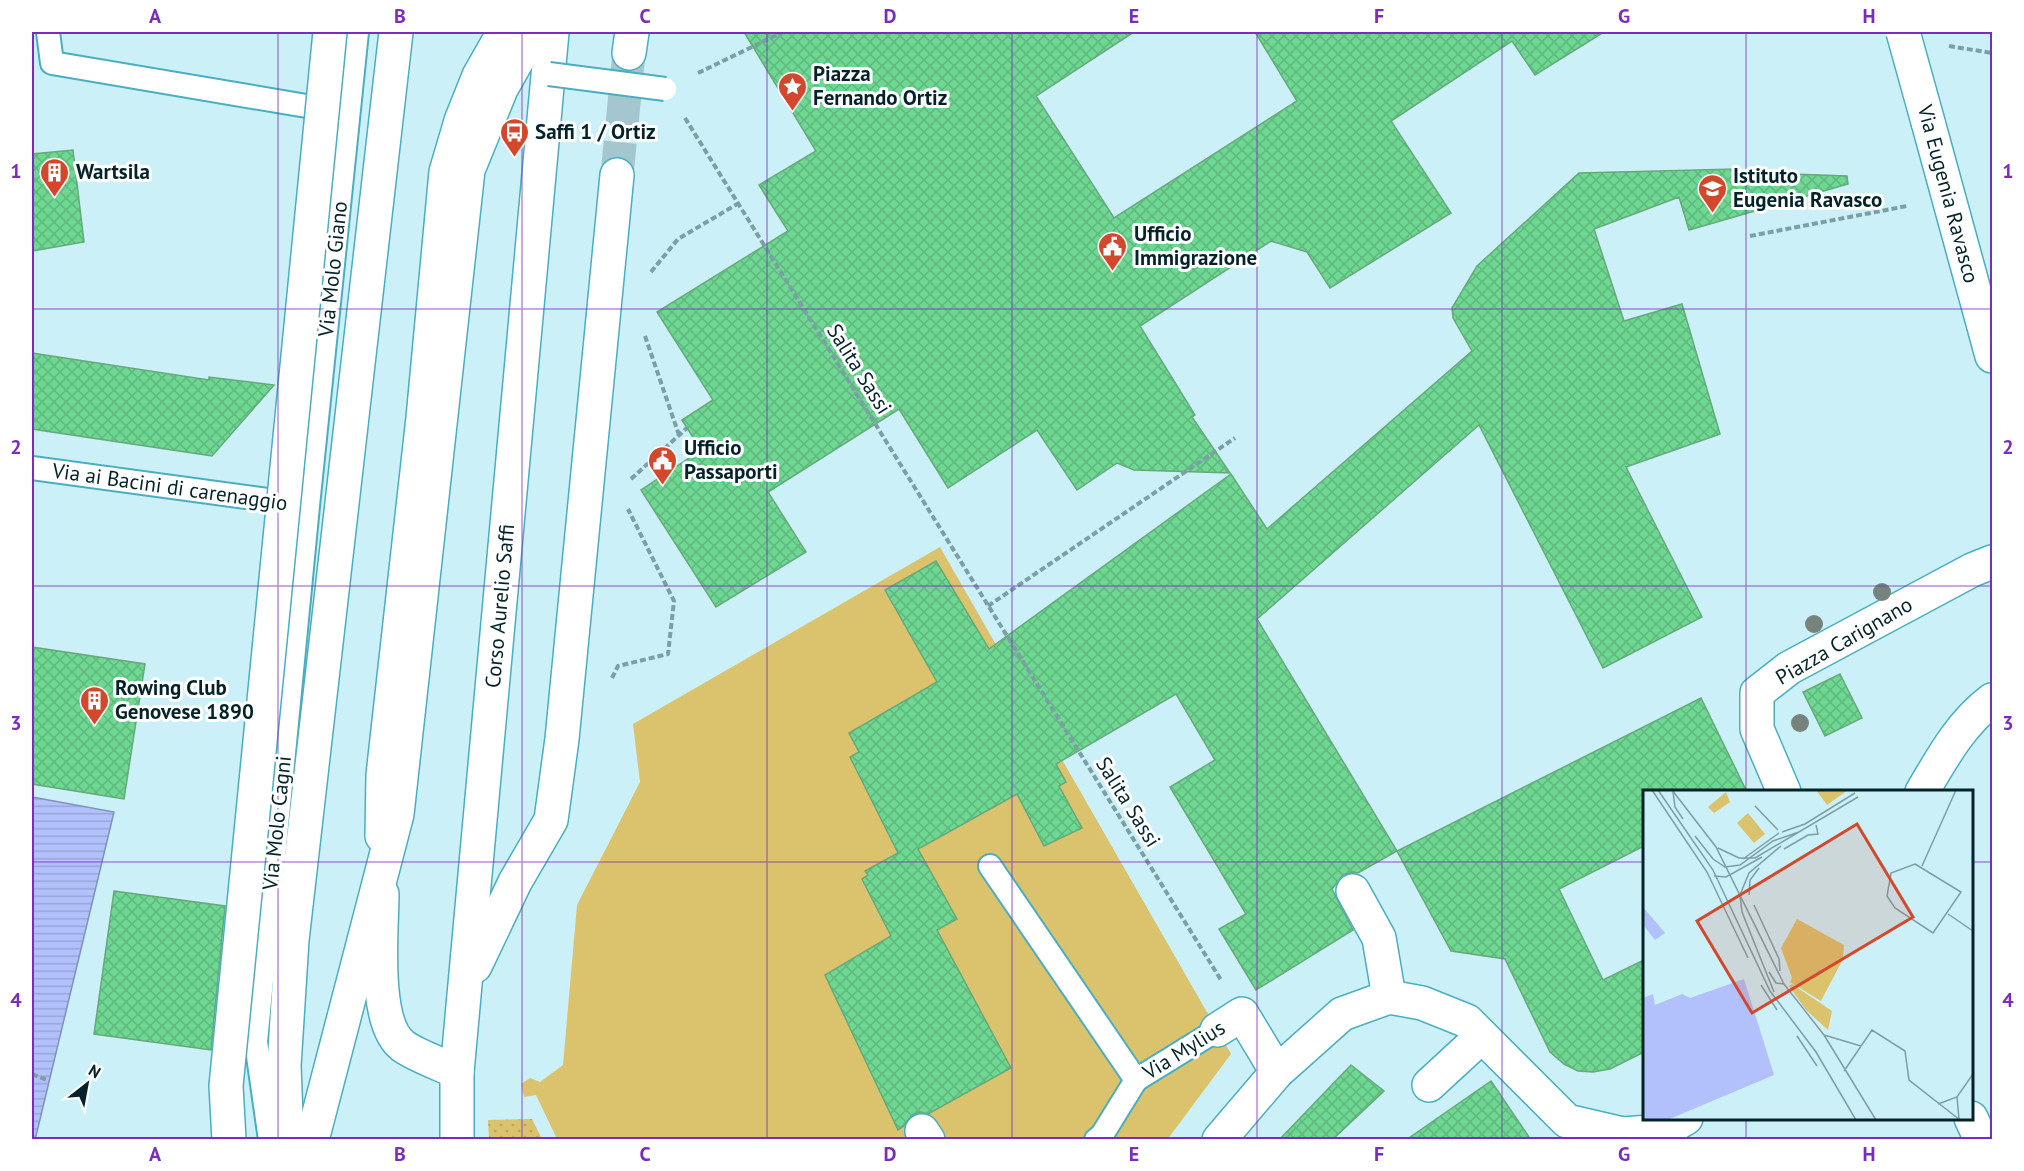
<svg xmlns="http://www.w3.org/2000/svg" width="2024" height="1171" font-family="'PT Sans',sans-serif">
	<defs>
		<pattern id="park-dots" width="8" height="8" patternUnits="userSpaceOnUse" patternTransform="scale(1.5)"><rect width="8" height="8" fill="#dbc26d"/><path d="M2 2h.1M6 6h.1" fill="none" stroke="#baa65e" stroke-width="1.8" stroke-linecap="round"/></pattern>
		<pattern id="water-rules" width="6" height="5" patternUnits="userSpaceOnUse" patternTransform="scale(1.5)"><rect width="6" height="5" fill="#b2c1fb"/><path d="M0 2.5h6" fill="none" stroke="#97a6d7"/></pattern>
		<pattern id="building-cross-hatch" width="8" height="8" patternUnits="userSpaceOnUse" patternTransform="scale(1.5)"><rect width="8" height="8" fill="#6ed792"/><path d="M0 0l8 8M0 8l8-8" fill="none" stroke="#5eb87e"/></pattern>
	</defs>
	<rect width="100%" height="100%" fill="#ccf0f8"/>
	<!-- green -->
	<polygon fill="#dbc26d" points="940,547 1231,1054 1167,1140 557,1139 536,1095 524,1097 521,1084 530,1078 540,1082 563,1065 577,905 640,782 633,724"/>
	<!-- park -->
	<polygon fill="url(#park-dots)" points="532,1119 542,1139 489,1139 488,1120"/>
	<!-- water -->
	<polygon fill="url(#water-rules)" stroke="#7e92bc" stroke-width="1.5" points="32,797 114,812 35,1140 32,1139"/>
	<!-- building -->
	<g fill="url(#building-cross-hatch)" stroke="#66a97a" stroke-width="1.5">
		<polygon points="744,32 1134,32 1036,96 1114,218 1297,101 1255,32 1604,32 1535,75 1512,41 1391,121 1451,213 1330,288 1307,252 1271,241 1140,326 1195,415 1192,417 1230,473 1134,470 1117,463 1077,490 1037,430 948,488 899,409 768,492 806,552 716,607 641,490 701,450 682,420 713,400 657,312 788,231 759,185 816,151"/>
		<polygon points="73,150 84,242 32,251 32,154"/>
		<polygon points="1736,169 1737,172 1847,176 1848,184 1689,230 1679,197 1594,229 1624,321 1682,304 1720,434 1626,467 1702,617 1603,668 1479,425 1257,619 1397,851 1358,873 1353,872 1343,875 1332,889 1353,930 1256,990 1219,929 1246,914 1170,787 1215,760 1176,694 1056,764 1066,782 1059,786 1082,828 1044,846 1017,794 918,849 957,919 937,930 1011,1068 928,1114 920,1112 912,1115 904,1126 898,1130 825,975 891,936 862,879 868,875 865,871 898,853 850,757 859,752 849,733 937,682 885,590 936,561 989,649 1231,474 1267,529 1472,351 1453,318 1452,308 1477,266 1579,173"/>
		<polygon points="32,353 209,380 209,377 274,385 212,456 32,429"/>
		<polygon points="32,647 145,664 124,799 32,784"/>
		<polygon points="1840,674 1862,718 1825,736 1803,692"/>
		<polygon points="1701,698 1747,792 1644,792 1644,846 1559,889 1603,980 1644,960 1644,1052 1610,1069 1593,1072 1578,1071 1564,1064 1550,1052 1505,959 1451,951 1397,851"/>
		<polygon points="114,891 225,906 211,1050 94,1034"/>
		<polygon points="1351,1065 1384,1091 1332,1140 1279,1140"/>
		<polygon points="1491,1081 1531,1140 1406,1140"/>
	</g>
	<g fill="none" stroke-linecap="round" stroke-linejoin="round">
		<!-- secondary-tunnel -->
		<polyline stroke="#a4c7cf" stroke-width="33" stroke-dasharray="33 16" stroke-linecap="butt" points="617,175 629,53"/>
		<defs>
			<g id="service">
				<polyline points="48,32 52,63 336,111"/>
				<polyline points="32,468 297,504"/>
				<polyline points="990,866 1136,1080 1217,1030"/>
				<polyline points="270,1140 256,1042 308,506 357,32"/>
				<polyline points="1096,1140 1102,1135 1136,1080"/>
			</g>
			<polyline id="pedestrian" points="922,1131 928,1140"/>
			<g id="minor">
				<polyline points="1928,122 1992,356"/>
				<polyline points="1784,792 1757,729 1757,693 1789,668 1972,570 1992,562"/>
				<polyline points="1353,891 1379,938 1389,997"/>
				<polyline points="1217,1030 1242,1014 1277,1072"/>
				<polyline points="1429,1085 1481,1037"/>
				<polyline points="1219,1140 1277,1072 1342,1014 1389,997 1422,1003 1467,1021 1567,1121 1623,1134 1664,1131 1686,1118"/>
			</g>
			<g id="tertiary">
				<path d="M1922 792C1942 758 1961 723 1992 700"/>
				<polyline points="1971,1118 1981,1140"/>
			</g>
			<g id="secondary">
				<polyline points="629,53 632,32"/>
				<polyline points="382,836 383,775 423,418 446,172 461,121 479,76 504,32"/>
				<path d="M382 894C382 929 372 1023 403 1046 417 1056 441 1064 457 1072"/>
				<polyline points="475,966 515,882 551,820 562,739 617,175"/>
				<polyline points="457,1140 457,1072 552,32"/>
			</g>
			<g id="trunk">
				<polyline points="287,1140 284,1066 292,940 396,32"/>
				<polyline points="312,1140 397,814 468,170 501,89 533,32"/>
			</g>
		</defs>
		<!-- service casing -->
		<use href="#service" stroke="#49aec2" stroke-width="26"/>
		<!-- pedestrian casing -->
		<use href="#pedestrian" stroke="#49aec2" stroke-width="36"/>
		<!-- minor casing -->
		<use href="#minor" stroke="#49aec2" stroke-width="36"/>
		<!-- tertiary casing -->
		<use href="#tertiary" stroke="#49aec2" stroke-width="36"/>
		<!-- secondary casing -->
		<use href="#secondary" stroke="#49aec2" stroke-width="36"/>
		<!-- trunk casing -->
		<use href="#trunk" stroke="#49aec2" stroke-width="36"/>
		<!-- path -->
		<g stroke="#7c9ea6" stroke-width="4" stroke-dasharray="6 3" stroke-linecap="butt">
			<polyline points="1949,46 1992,53"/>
			<polyline points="698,73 783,32"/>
			<polyline points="685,118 1221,980"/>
			<polyline points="1750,236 1907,206"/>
			<polyline points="651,272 678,239 739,203"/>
			<polyline points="645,336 679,435"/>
			<polyline points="631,479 687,428"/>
			<polyline points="988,606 1235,438"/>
			<polyline points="612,678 618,666 668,654 674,601 628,509"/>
			<polyline points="32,1074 49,1081"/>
		</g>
		<!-- service -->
		<use href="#service" stroke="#fff" stroke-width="22"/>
		<!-- pedestrian -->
		<use href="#pedestrian" stroke="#fff" stroke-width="33"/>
		<!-- minor -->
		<use href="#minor" stroke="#fff" stroke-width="33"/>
		<!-- tertiary -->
		<use href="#tertiary" stroke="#fff" stroke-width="33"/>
		<!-- secondary -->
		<use href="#secondary" stroke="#fff" stroke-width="33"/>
		<!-- trunk -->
		<use href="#trunk" stroke="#fff" stroke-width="33"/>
		<defs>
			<polyline id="service-bridge" points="549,74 665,89"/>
			<polyline id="minor-bridge" points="1903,32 1928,122"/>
			<polyline id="trunk-bridge" points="229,1140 226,1086 330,32"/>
		</defs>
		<!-- service-bridge casing -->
		<use href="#service-bridge" stroke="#49aec2" stroke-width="26" stroke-linecap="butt"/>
		<!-- minor-bridge casing -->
		<use href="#minor-bridge" stroke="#49aec2" stroke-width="36" stroke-linecap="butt"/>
		<!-- trunk-bridge casing -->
		<use href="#trunk-bridge" stroke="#49aec2" stroke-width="36" stroke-linecap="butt"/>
		<!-- service-bridge -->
		<use href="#service-bridge" stroke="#fff" stroke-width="22"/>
		<!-- minor-bridge -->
		<use href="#minor-bridge" stroke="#fff" stroke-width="33"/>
		<!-- trunk-bridge -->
		<use href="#trunk-bridge" stroke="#fff" stroke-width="33"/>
	</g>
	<!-- trees -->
	<g fill="#76837c">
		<circle cx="1882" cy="592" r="9"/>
		<circle cx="1814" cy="624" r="9"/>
		<circle cx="1800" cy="723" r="9"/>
	</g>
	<!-- grid -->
	<path fill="none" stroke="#7b2cbf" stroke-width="1.5" stroke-opacity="0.55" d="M278 32V1140M522 32V1140M767 32V1140M1012 32V1140M1257 32V1140M1502 32V1140M1746 32V792M32 309H1992M32 586H1992M32 862H1644M1972 862H1992M1746 1118V1140"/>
	<!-- icons -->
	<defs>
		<symbol id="sight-pin" viewBox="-11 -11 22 30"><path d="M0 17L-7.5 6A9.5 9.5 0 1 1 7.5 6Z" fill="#d3482c" stroke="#fff"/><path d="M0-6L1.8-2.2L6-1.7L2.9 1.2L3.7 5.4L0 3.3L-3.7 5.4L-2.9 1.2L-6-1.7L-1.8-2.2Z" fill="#fff"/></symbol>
		<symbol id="bus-pin" viewBox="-11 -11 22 30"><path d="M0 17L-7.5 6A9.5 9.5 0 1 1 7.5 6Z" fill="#d3482c" stroke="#fff"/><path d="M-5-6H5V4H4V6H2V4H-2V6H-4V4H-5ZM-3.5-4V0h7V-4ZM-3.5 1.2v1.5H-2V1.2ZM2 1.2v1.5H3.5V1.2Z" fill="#fff"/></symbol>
		<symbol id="building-pin" viewBox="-11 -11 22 30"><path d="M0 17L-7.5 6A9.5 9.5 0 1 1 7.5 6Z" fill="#d3482c" stroke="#fff"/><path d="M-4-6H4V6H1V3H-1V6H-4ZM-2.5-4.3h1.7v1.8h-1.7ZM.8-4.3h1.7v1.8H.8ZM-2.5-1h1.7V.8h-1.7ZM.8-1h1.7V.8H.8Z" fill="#fff"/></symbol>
		<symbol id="school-pin" viewBox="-11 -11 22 30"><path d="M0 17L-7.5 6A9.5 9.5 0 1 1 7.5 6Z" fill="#d3482c" stroke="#fff"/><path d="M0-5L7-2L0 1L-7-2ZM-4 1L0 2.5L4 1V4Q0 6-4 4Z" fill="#fff"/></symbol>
		<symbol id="civic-pin" viewBox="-11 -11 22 30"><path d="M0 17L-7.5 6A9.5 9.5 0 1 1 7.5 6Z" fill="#d3482c" stroke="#fff"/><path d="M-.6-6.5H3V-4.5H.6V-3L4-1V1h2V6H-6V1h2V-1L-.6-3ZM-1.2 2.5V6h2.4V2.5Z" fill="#fff"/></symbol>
	</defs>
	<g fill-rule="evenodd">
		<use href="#sight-pin" x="776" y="70" width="33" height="45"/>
		<use href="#bus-pin" x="498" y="116" width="33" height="45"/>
		<use href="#building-pin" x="38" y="156" width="33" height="45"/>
		<use href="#school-pin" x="1696" y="172" width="33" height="45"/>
		<use href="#civic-pin" x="1096" y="230" width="33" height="45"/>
		<use href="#civic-pin" x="646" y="444" width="33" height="45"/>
		<use href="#building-pin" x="78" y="684" width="33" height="45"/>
	</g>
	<g text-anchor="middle" stroke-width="6" stroke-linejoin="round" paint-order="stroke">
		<!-- poi labels -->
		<g font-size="21" font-weight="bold" fill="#032329" stroke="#fff" text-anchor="start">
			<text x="813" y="81">Piazza<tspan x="813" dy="24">Fernando Ortiz</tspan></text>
			<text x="535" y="139">Saffi 1 / Ortiz</text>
			<text x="76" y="179">Wartsila</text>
			<text x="1733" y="183">Istituto<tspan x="1733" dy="24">Eugenia Ravasco</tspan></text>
			<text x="1134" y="241">Ufficio<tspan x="1134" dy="24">Immigrazione</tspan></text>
			<text x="684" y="455">Ufficio<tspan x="684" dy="24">Passaporti</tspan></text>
			<text x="115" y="695">Rowing Club<tspan x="115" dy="24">Genovese 1890</tspan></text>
		</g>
		<!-- street labels -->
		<g font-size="21" fill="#032329" stroke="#fff">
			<text transform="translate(1948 194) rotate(75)" y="7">Via Eugenia Ravasco</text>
			<text transform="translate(333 269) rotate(-84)" y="7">Via Molo Giano</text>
			<text transform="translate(859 369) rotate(58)" y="7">Salita Sassi</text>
			<text transform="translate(170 487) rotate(8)" y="7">Via ai Bacini di carenaggio</text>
			<text transform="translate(500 606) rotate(-85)" y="7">Corso Aurelio Saffi</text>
			<text transform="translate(1844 641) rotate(-30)" y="7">Piazza Carignano</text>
			<text transform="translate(1128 802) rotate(58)" y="7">Salita Sassi</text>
			<text transform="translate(277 823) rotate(-84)" y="7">Via Molo Cagni</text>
			<text transform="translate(1184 1050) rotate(-32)" y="7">Via Mylius</text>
		</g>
	</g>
	<!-- overview -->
	<g transform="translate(1643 790)">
		<rect width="330" height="330" fill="#ccf0f8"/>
		<path d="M105 23 122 44 111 53 94 33ZM154 129 201 155 200 169 178 211 147 192 149 188 138 158Z" fill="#dbc26d"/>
		<path d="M173 0H205L184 15ZM83 2 87 12 71 23 65 17ZM149 194 189 221 185 240 163 220 146 196Z" fill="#dbc26d"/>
		<path d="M0 117 22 143 12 150 0 135ZM101 189 131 285 24 330H0V208L10 204 12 215 39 204 47 208Z" fill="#b2c1fb"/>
		<path fill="none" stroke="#7c9ea5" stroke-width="1.5" d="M9 0 64 82 105 168M15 0 70 80 127 201 173 262 213 330M29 0 73 57 141 194 181 245 233 330M30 2 32 17 40 29M112 16 135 40M139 42 162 34 212 3M52 46 70 69 82 77 97 75 130 51 156 42M75 58 96 68H112L215 7M141 59 165 45 175 44 173 35M100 69 136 43M272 74 318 102 290 143 252 118 244 106 248 83ZM279 76 313 0M71 86 83 87 119 67M106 105 107 90 116 78M111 115 136 169 137 181M305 124 330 141M126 182 133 193 141 194M118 195 134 220M131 202 99 122 97 105 106 83 138 56M181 245 218 256M154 246 174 276M201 281 229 240 262 261 266 290 317 330M314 307 316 329M295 314 314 307 330 284"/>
		<path fill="#d3482c" fill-opacity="0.15" stroke="#d3482c" stroke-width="3" d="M214 34 270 127 109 223 54 131Z"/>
		<rect width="330" height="330" fill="none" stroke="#032329" stroke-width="3"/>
	</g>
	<!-- border -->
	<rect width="2024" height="1171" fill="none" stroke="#ffffff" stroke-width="66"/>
	<!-- north arrow -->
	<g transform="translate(87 1084) rotate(31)" stroke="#ffffff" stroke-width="4.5" paint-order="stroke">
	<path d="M0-4.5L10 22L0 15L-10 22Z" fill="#032329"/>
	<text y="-9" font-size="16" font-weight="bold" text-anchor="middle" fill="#032329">N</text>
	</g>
	<rect x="33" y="33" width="1958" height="1105" fill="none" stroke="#7b2cbf" stroke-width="2"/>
	<g font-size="20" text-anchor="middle" font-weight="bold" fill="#7b2cbf">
		<text x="155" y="23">A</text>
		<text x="400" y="23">B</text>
		<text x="645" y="23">C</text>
		<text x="890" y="23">D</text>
		<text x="1134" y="23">E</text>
		<text x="1379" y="23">F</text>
		<text x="1624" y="23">G</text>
		<text x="1869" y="23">H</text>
		<text x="16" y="178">1</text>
		<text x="2008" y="178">1</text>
		<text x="16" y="454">2</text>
		<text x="2008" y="454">2</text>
		<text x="16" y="730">3</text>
		<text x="2008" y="730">3</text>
		<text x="16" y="1007">4</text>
		<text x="2008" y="1007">4</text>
		<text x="155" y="1161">A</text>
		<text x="400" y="1161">B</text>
		<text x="645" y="1161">C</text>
		<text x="890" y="1161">D</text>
		<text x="1134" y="1161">E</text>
		<text x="1379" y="1161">F</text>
		<text x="1624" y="1161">G</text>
		<text x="1869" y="1161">H</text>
	</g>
</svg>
